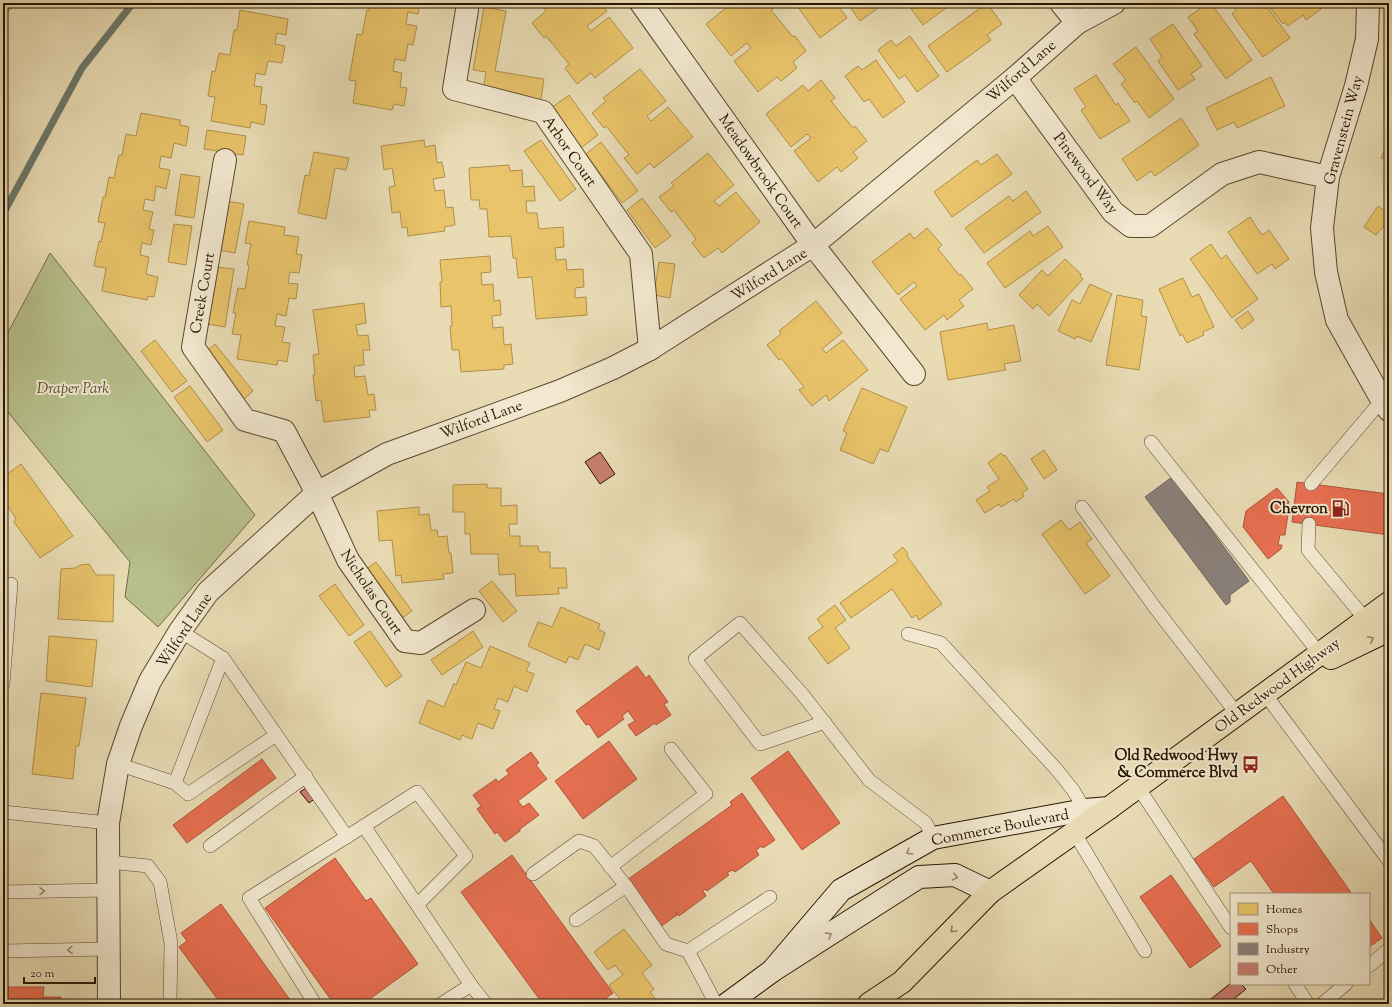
<svg xmlns="http://www.w3.org/2000/svg" width="1392" height="1007" font-family="'Sorts Mill Goudy',serif">
	<rect width="100%" height="100%" fill="#e9dcb5"/>
	<filter id="stains"><feTurbulence type="fractalNoise" baseFrequency=".005" numOctaves="4"/><feColorMatrix values="0 0 0 0 .2 0 0 0 0 .09 0 0 0 0 .02 0 0 0 .5 -.17"/></filter>
	<radialGradient id="worn" r=".72"><stop offset=".6" stop-color="#630" stop-opacity="0"/><stop offset="1" stop-color="#630" stop-opacity=".3"/></radialGradient>
	<!-- green -->
	<polygon fill="#b7c08d" stroke="#706a48" points="50,253 255,515 158,627 125,597 130,562 3,406 3,342"/>
	<!-- homes -->
	<g fill="#e9c46a" stroke="#af904b">
		<polygon points="3,3 8,3 12,7 3,17"/>
		<polygon points="370,3 420,3 418,14 408,12 406,24 417,26 413,45 408,44 405,61 395,59 393,71 402,73 400,87 407,88 404,106 394,104 392,110 353,103 356,81 349,80 357,34 362,35 367,10 369,11"/>
		<polygon points="551,3 600,3 607,11 587,26 591,31 609,17 633,48 595,78 591,73 577,84 565,68 569,64 546,36 544,38 532,23 546,11 544,8"/>
		<polygon points="732,3 772,3 775,7 771,10 793,37 795,36 806,51 793,62 797,68 781,81 777,77 758,92 734,61 751,48 747,43 731,56 706,24"/>
		<polygon points="795,3 836,3 847,18 820,38"/>
		<polygon points="847,3 885,3 860,21"/>
		<polygon points="907,3 953,3 923,25"/>
		<polygon points="987,3 1002,24 987,35 991,40 947,72 928,46"/>
		<polygon points="1208,3 1211,3 1252,60 1226,79 1194,34 1198,31 1188,17"/>
		<polygon points="1231,3 1264,3 1290,38 1263,57 1232,14 1236,10"/>
		<polygon points="1272,3 1316,3 1321,9 1306,20 1303,15 1288,26 1285,22 1283,24 1271,9 1275,6"/>
		<polygon points="484,7 506,11 495,71 544,79 541,100 483,91 486,72 473,70"/>
		<polygon points="240,10 288,19 286,35 277,33 275,44 285,46 282,63 268,61 265,75 256,73 254,86 262,87 260,104 267,105 264,125 251,122 250,128 211,121 215,97 208,96 212,71 215,72 219,53 230,55 234,30 237,30"/>
		<polygon points="1173,24 1202,66 1191,74 1195,79 1178,90 1158,61 1162,57 1150,39"/>
		<polygon points="910,36 939,76 917,92 905,75 899,79 878,50 891,40 896,46"/>
		<polygon points="1136,47 1174,99 1149,118 1137,101 1135,103 1121,84 1126,80 1113,64"/>
		<polygon points="876,60 905,102 883,118 869,99 864,102 845,76 858,66 862,70"/>
		<polygon points="640,69 666,101 647,116 651,121 668,107 693,137 654,168 650,163 637,174 624,158 629,155 606,126 604,128 592,113 606,101 603,98"/>
		<polygon points="1096,75 1116,105 1118,103 1130,121 1100,139 1081,110 1086,107 1074,89"/>
		<polygon points="1271,77 1285,106 1237,128 1234,122 1217,130 1206,108"/>
		<polygon points="821,80 835,98 831,101 853,128 855,126 867,141 853,152 858,158 841,172 837,167 818,182 794,151 811,138 807,134 791,147 766,114 803,85 808,91"/>
		<polygon points="569,95 598,135 581,148 551,108"/>
		<polygon points="141,113 180,120 180,125 189,127 186,146 174,143 171,158 161,156 159,168 170,170 166,189 156,186 154,201 145,199 143,210 153,212 149,229 154,230 151,245 142,243 140,255 149,257 146,274 158,277 154,297 148,296 147,300 102,291 106,268 94,266 99,241 101,242 105,223 98,222 103,197 105,197 109,177 114,178 119,155 122,155 126,134 136,136"/>
		<polygon points="1181,118 1199,145 1155,176 1151,171 1137,181 1122,159"/>
		<polygon points="207,130 246,136 243,155 204,149"/>
		<polygon points="424,140 425,147 435,145 437,163 442,162 445,177 433,179 435,191 444,190 446,208 453,207 455,225 444,227 445,231 408,236 407,227 402,228 400,212 392,213 389,187 395,186 392,168 384,170 381,146"/>
		<polygon points="541,140 576,189 560,201 524,151"/>
		<polygon points="1389,140 1389,161 1381,158"/>
		<polygon points="601,142 638,191 622,203 586,154"/>
		<polygon points="314,152 349,158 346,170 335,168 326,219 298,213 305,175 309,176"/>
		<polygon points="708,153 734,185 714,201 719,206 736,192 760,222 722,253 718,248 704,258 692,243 696,239 674,210 671,212 659,197 674,186 671,183"/>
		<polygon points="997,154 1012,174 952,217 934,192 977,160 981,165"/>
		<polygon points="509,165 510,171 522,170 523,187 534,186 535,201 526,201 527,213 537,213 539,229 563,227 564,247 555,248 556,260 566,259 567,270 583,269 584,287 575,288 575,298 586,297 587,315 536,319 532,277 518,278 516,258 513,258 511,236 489,237 487,209 480,209 479,200 471,200 469,168"/>
		<polygon points="181,174 200,177 194,218 175,215"/>
		<polygon points="1026,191 1041,212 984,253 965,228 1009,196 1013,201"/>
		<polygon points="642,198 671,236 655,248 627,210"/>
		<polygon points="226,201 244,204 235,253 218,250"/>
		<polygon points="1378,206 1389,214 1389,220 1376,235 1364,227"/>
		<polygon points="1250,217 1262,235 1269,230 1289,259 1275,269 1272,264 1257,274 1228,232"/>
		<polygon points="249,221 285,227 284,235 299,237 296,254 302,255 299,273 290,272 288,283 298,284 296,299 289,298 286,316 277,314 275,326 285,327 282,342 290,343 287,362 278,360 277,365 237,359 241,335 232,334 236,313 233,313 238,288 245,289 249,265 247,265 251,244 245,243"/>
		<polygon points="174,224 192,226 186,265 168,262"/>
		<polygon points="1048,226 1063,247 1005,288 987,263 1030,231 1033,236"/>
		<polygon points="927,228 942,245 938,249 960,276 961,274 973,289 959,300 964,306 947,320 944,315 925,330 900,299 917,286 914,282 898,295 872,262 910,233 914,239"/>
		<polygon points="1211,244 1221,259 1226,255 1258,299 1232,318 1190,259"/>
		<polygon points="490,256 491,272 481,273 482,285 493,284 494,301 500,300 501,315 492,316 493,328 503,327 504,345 511,344 513,364 504,365 504,369 461,372 459,350 452,350 450,326 452,326 451,306 441,307 440,282 442,282 440,260"/>
		<polygon points="1065,259 1081,274 1080,276 1083,279 1049,316 1037,304 1033,309 1019,295 1042,270 1048,276"/>
		<polygon points="659,262 675,264 670,298 654,295"/>
		<polygon points="216,267 234,269 225,327 207,324"/>
		<polygon points="1183,278 1192,297 1199,294 1214,327 1203,332 1204,335 1187,343 1182,334 1180,336 1159,289"/>
		<polygon points="1090,284 1112,294 1091,342 1077,336 1075,339 1058,331 1072,300 1080,304"/>
		<polygon points="1117,295 1143,300 1141,316 1147,317 1139,370 1106,365"/>
		<polygon points="816,301 842,333 822,349 826,353 843,340 868,370 829,401 826,395 812,406 799,390 804,387 781,358 779,360 767,345 781,334 779,331"/>
		<polygon points="364,303 366,323 356,325 358,336 368,335 370,350 363,350 364,365 354,366 355,377 365,376 368,395 374,394 376,410 369,410 370,417 324,422 321,400 316,401 313,375 315,375 313,355 319,354 313,310"/>
		<polygon points="1248,311 1254,320 1242,329 1235,320"/>
		<polygon points="987,323 988,330 1014,325 1021,361 1004,364 1006,370 948,380 940,332"/>
		<polygon points="155,340 187,381 172,392 141,351"/>
		<polygon points="215,344 253,391 240,403 201,356"/>
		<polygon points="190,386 223,430 207,442 174,397"/>
		<polygon points="862,388 907,407 888,452 880,449 873,464 840,450 847,433 843,431"/>
		<polygon points="1044,450 1057,470 1044,479 1031,459"/>
		<polygon points="1001,453 1003,456 1005,455 1028,489 1022,493 1024,496 1016,502 1014,499 1001,507 999,504 985,513 976,500 990,491 987,487 999,479 988,463"/>
		<polygon points="21,464 73,536 40,558 14,522 16,518 3,500 3,477"/>
		<polygon points="487,484 487,488 501,488 501,506 517,505 517,524 509,524 510,536 520,536 520,546 538,546 539,552 550,552 550,568 566,568 567,588 558,588 559,594 516,596 515,574 499,575 498,554 471,554 470,534 465,534 465,512 453,512 453,485"/>
		<polygon points="419,507 419,515 429,514 431,530 437,530 438,537 447,536 449,553 451,553 453,573 443,574 444,579 402,583 401,575 396,576 392,540 379,541 377,511"/>
		<polygon points="1061,520 1069,530 1080,522 1092,539 1086,543 1110,576 1085,594 1042,534"/>
		<polygon points="903,547 908,554 907,556 942,604 919,620 916,615 912,618 892,589 851,618 840,603 898,561 893,555"/>
		<polygon points="376,562 412,611 397,622 361,573"/>
		<polygon points="89,564 96,575 114,575 113,622 58,619 61,569 75,568 80,565"/>
		<polygon points="492,581 517,611 503,622 479,591"/>
		<polygon points="335,584 364,625 349,636 319,596"/>
		<polygon points="835,605 846,620 835,628 850,648 828,664 808,638 823,627 817,619"/>
		<polygon points="561,607 600,624 598,629 605,633 599,650 585,644 578,660 569,656 566,663 528,646 538,622 552,627"/>
		<polygon points="370,631 402,676 386,687 354,642"/>
		<polygon points="473,631 483,647 442,675 431,660"/>
		<polygon points="49,636 97,640 92,687 46,681"/>
		<polygon points="490,646 530,663 526,671 534,674 527,692 514,686 508,702 498,698 494,709 500,711 493,729 478,723 472,739 462,735 460,740 419,723 428,700 444,707 454,683 456,685 466,662 481,668"/>
		<polygon points="41,693 86,698 79,746 76,746 73,779 32,774"/>
		<polygon points="624,929 652,965 642,973 654,989 650,992 656,1000 651,1004 624,1004 609,985 623,975 615,965 608,970 594,952"/>
	</g>
	<!-- shops -->
	<g fill="#e76f51" stroke="#ae543a">
		<polygon points="1297,482 1389,494 1389,535 1292,522"/>
		<polygon points="1277,488 1289,502 1288,504 1285,503 1284,514 1288,514 1285,535 1280,535 1278,545 1282,545 1281,549 1268,559 1243,527 1246,511"/>
		<polygon points="637,666 646,678 649,675 668,702 664,704 671,715 656,725 655,723 636,736 628,725 635,721 628,711 622,716 624,719 598,738 589,724 586,725 576,711"/>
		<polygon points="609,741 637,779 583,819 555,781"/>
		<polygon points="788,751 840,823 802,850 751,778"/>
		<polygon points="531,752 539,763 536,765 547,779 518,801 523,807 529,803 539,815 520,829 520,831 505,842 497,832 495,834 477,809 481,806 473,795 496,779 498,782 509,774 506,770"/>
		<polygon points="262,759 276,778 187,843 173,825"/>
		<polygon points="742,793 775,840 763,848 762,846 756,850 759,855 735,872 732,870 727,873 729,875 707,891 705,889 703,891 706,896 679,916 676,912 677,915 660,927 627,880 732,805 730,802"/>
		<polygon points="1283,796 1352,894 1274,894 1251,861 1214,887 1194,859"/>
		<polygon points="512,855 613,993 598,1004 543,1004 461,892"/>
		<polygon points="335,858 366,901 371,898 418,964 367,1001 363,997 353,1004 334,1004 265,908"/>
		<polygon points="1171,875 1221,946 1190,968 1140,897"/>
		<polygon points="221,904 293,1004 221,1004 179,947 187,941 181,933"/>
		<polygon points="1369,919 1382,938 1369,947"/>
		<polygon points="3,987 44,987 43,997 61,997 61,1004 3,1004"/>
	</g>
	<!-- industry -->
	<polygon fill="#8a817c" stroke="#6d6158" points="1172,477 1249,581 1230,595 1230,602 1226,605 1145,497"/>
	<g fill="none" stroke-linecap="round" stroke-linejoin="round">
		<!-- stream -->
		<polyline stroke="#6b796b" stroke-width="7" points="3,214 82,68 133,3"/>
	</g>
	<!-- building -->
	<g fill="#c97d70" stroke="#291503">
		<polygon points="600,452 615,474 600,484 585,462"/>
		<polygon points="309,786 317,797 309,803 300,792"/>
		<polygon points="1231,983 1231,984 1241,984 1246,989 1228,1004 1216,1004 1211,999"/>
	</g>
	<g fill="none" stroke-linecap="round" stroke-linejoin="round">
		<defs>
			<g id="lane">
				<polyline points="1151,442 1320,654"/>
				<polyline points="1311,484 1382,400"/>
				<polyline points="1082,507 1156,609 1237,714"/>
				<polyline points="1309,524 1308,550 1366,620"/>
				<polyline points="180,631 223,658 347,837"/>
				<polyline points="908,634 941,643 1057,770 1073,790 1085,810"/>
				<polyline points="3,684 11,584"/>
				<polyline points="1265,694 1389,861"/>
				<polyline points="825,722 760,744 695,659 740,623 803,695 869,780 926,823 933,838"/>
				<polyline points="118,764 175,783 223,658"/>
				<polyline points="175,783 188,794 276,735"/>
				<polyline points="1138,787 1231,928"/>
				<polyline points="3,812 108,823"/>
				<polyline points="1074,832 1145,951"/>
				<polyline points="210,846 306,776"/>
				<polyline points="109,862 148,866 160,882 171,943 170,1001 172,1004"/>
				<polyline points="610,867 706,794 671,749"/>
				<polyline points="533,874 579,841 594,846 626,886"/>
				<polyline points="3,892 108,890"/>
				<polyline points="417,905 466,856 417,792 364,826 471,985 486,1004"/>
				<polyline points="576,920 626,886 666,944 688,951"/>
				<polyline points="3,951 109,949"/>
				<polyline points="1369,966 1389,949"/>
				<polyline points="1295,984 1308,1004"/>
				<polyline points="315,1004 249,898 364,826"/>
				<polyline points="441,1004 471,985"/>
				<polyline points="716,1004 688,951 770,897"/>
				<polyline points="1322,1004 1346,984"/>
			</g>
			<g id="street">
				<polyline points="641,3 813,245 914,374"/>
				<polyline points="1061,3 1077,23"/>
				<polyline points="1368,3 1367,39 1356,86 1328,177 1322,228 1326,272 1337,320 1382,400 1389,410"/>
				<polyline points="467,10 454,89 543,112 641,254 650,349"/>
				<polyline points="1015,78 1113,212 1131,226 1150,226 1222,174 1259,162 1328,177"/>
				<polyline points="225,160 193,347 245,420 284,431 317,493 348,560 405,641 421,643 474,610"/>
				<polyline points="109,1004 108,823 118,764 131,726 150,681 180,631 208,592 317,493 387,454 560,391 613,368 650,349 813,245 1015,78 1077,23 1114,3"/>
			</g>
			<g id="secondary">
				<polyline points="772,971 841,890 933,838 1085,810 1109,808"/>
				<polyline points="727,1004 772,971 919,877 955,875 990,892"/>
			</g>
			<g id="primary">
				<polyline points="1331,658 1389,630"/>
				<polyline points="990,892 1109,808 1389,603"/>
			</g>
			<polyline id="highway" points="869,1004 902,982 990,892"/>
		</defs>
		<!-- lane casing -->
		<use href="#lane" stroke="#594730" stroke-width="14"/>
		<!-- street casing -->
		<use href="#street" stroke="#594730" stroke-width="24"/>
		<!-- secondary casing -->
		<use href="#secondary" stroke="#291503" stroke-width="24"/>
		<!-- primary casing -->
		<use href="#primary" stroke="#291503" stroke-width="24"/>
		<!-- highway casing -->
		<use href="#highway" stroke="#291503" stroke-width="24"/>
		<!-- lane -->
		<use href="#lane" stroke="#f1e8cf" stroke-width="13"/>
		<!-- street -->
		<use href="#street" stroke="#f1e8cf" stroke-width="22"/>
		<!-- secondary -->
		<use href="#secondary" stroke="#f1e8cf" stroke-width="22"/>
		<!-- primary -->
		<use href="#primary" stroke="#e9dcb5" stroke-width="22"/>
		<!-- highway -->
		<use href="#highway" stroke="#e9dcb5" stroke-width="22"/>
	</g>
	<!-- one-way arrows -->
	<defs><path id="oneway-chevron" d="M-2-3.5L2.5 0L-2 3.5" fill="none" stroke-width="1.6" stroke-linecap="round" stroke-linejoin="round"/></defs>
	<g stroke="#938265">
		<use href="#oneway-chevron" transform="translate(1371 639) rotate(-25)"/>
		<use href="#oneway-chevron" transform="translate(953 930) rotate(135)"/>
	</g>
	<g stroke="#978973">
		<use href="#oneway-chevron" transform="translate(909 852) rotate(150)"/>
		<use href="#oneway-chevron" transform="translate(955 877) rotate(13)"/>
		<use href="#oneway-chevron" transform="translate(42 891) rotate(-1)"/>
		<use href="#oneway-chevron" transform="translate(829 935) rotate(-32)"/>
		<use href="#oneway-chevron" transform="translate(70 950) rotate(179)"/>
	</g>
	<!-- icons -->
	<defs>
		<symbol id="fuel-bare" viewBox="-9 -9 18 18"><path d="M-5.5-6h7V0h2V4h1.3V-2.5L3-4.5l.8-.8L6-3V5H2.5V1h-1V6h-7ZM-4.2-4.7v3.2H.2V-4.7Z" fill="#8f2418" stroke="#f1e8cf" stroke-width="2.5" paint-order="stroke"/></symbol>
		<symbol id="bus-bare" viewBox="-9 -9 18 18"><path d="M-5-6H5V4H4V6H2V4H-2V6H-4V4H-5ZM-3.5-4V0h7V-4ZM-3.5 1.2v1.5H-2V1.2ZM2 1.2v1.5H3.5V1.2Z" fill="#8f2418" stroke="#f1e8cf" stroke-width="2.5" paint-order="stroke"/></symbol>
	</defs>
	<g fill-rule="evenodd">
		<use href="#fuel-bare" x="1328" y="496" width="25" height="25"/>
		<use href="#bus-bare" x="1238" y="752" width="25" height="25"/>
	</g>
	<g text-anchor="middle" stroke-width="4" stroke-linejoin="round" paint-order="stroke">
		<!-- street labels -->
		<g font-size="15" fill="#291503" stroke="#f1e8cf">
			<text transform="translate(1021 71) rotate(-41)" y="5">Wilford Lane</text>
			<text transform="translate(1343 130) rotate(-75)" y="5">Gravenstein Way</text>
			<text transform="translate(570 151) rotate(55)" y="5">Arbor Court</text>
			<text transform="translate(761 171) rotate(55)" y="5">Meadowbrook Court</text>
			<text transform="translate(1086 173) rotate(53)" y="5">Pinewood Way</text>
			<text transform="translate(769 274) rotate(-32)" y="5">Wilford Lane</text>
			<text transform="translate(202 293) rotate(-80)" y="5">Creek Court</text>
			<text transform="translate(481 419) rotate(-20)" y="5">Wilford Lane</text>
			<text transform="translate(372 592) rotate(56)" y="5">Nicholas Court</text>
			<text transform="translate(184 630) rotate(-56)" y="5">Wilford Lane</text>
			<text transform="translate(1277 685) rotate(-36)" y="5">Old Redwood Highway</text>
			<text transform="translate(1000 827) rotate(-11)" y="5">Commerce Boulevard</text>
		</g>
		<!-- park labels -->
		<g font-size="15" font-style="italic" fill="#54482c" stroke="#f1e8cf">
			<text x="73" y="393">Draper Park</text>
		</g>
		<!-- poi labels -->
		<g font-size="15" font-weight="bold" fill="#291503" stroke="#f1e8cf" text-anchor="end">
			<text x="1328" y="513">Chevron</text>
			<text x="1238" y="760">Old Redwood Hwy<tspan x="1238" dy="17">&amp; Commerce Blvd</tspan></text>
		</g>
	</g>
	<!-- margin -->
	<rect width="1392" height="1007" fill="none" stroke="#e9dcb5" stroke-width="16"/>
	<rect x="4" y="4" width="1384" height="999" fill="none" stroke="#291503" stroke-width="2"/>
	<rect x="8" y="8" width="1376" height="991" fill="none" stroke="#291503"/>
	<!-- legend -->
	<rect x="1230" y="893" width="140" height="92" fill="#f1e8cf" stroke="#a1947d"/>
	<rect x="1238" y="903" width="20" height="12" fill="#e9c46a" stroke="#a1947d"/>
	<text x="1266" y="913" font-size="12" fill="#291503">Homes</text>
	<rect x="1238" y="923" width="20" height="12" fill="#e76f51" stroke="#a1947d"/>
	<text x="1266" y="933" font-size="12" fill="#291503">Shops</text>
	<rect x="1238" y="943" width="20" height="12" fill="#8a817c" stroke="#a1947d"/>
	<text x="1266" y="953" font-size="12" fill="#291503">Industry</text>
	<rect x="1238" y="963" width="20" height="12" fill="#c97d70" stroke="#a1947d"/>
	<text x="1266" y="973" font-size="12" fill="#291503">Other</text>
	<!-- scale -->
	<path d="M24 977v6h71v-6" fill="none" stroke="#291503" stroke-width="2"/>
	<text x="30" y="977" font-size="12" fill="#291503" stroke="#f1e8cf" stroke-width="3" paint-order="stroke">20 m</text>
	<rect width="100%" height="100%" filter="url(#stains)"/>
	<rect width="100%" height="100%" fill="url(#worn)"/>
</svg>
